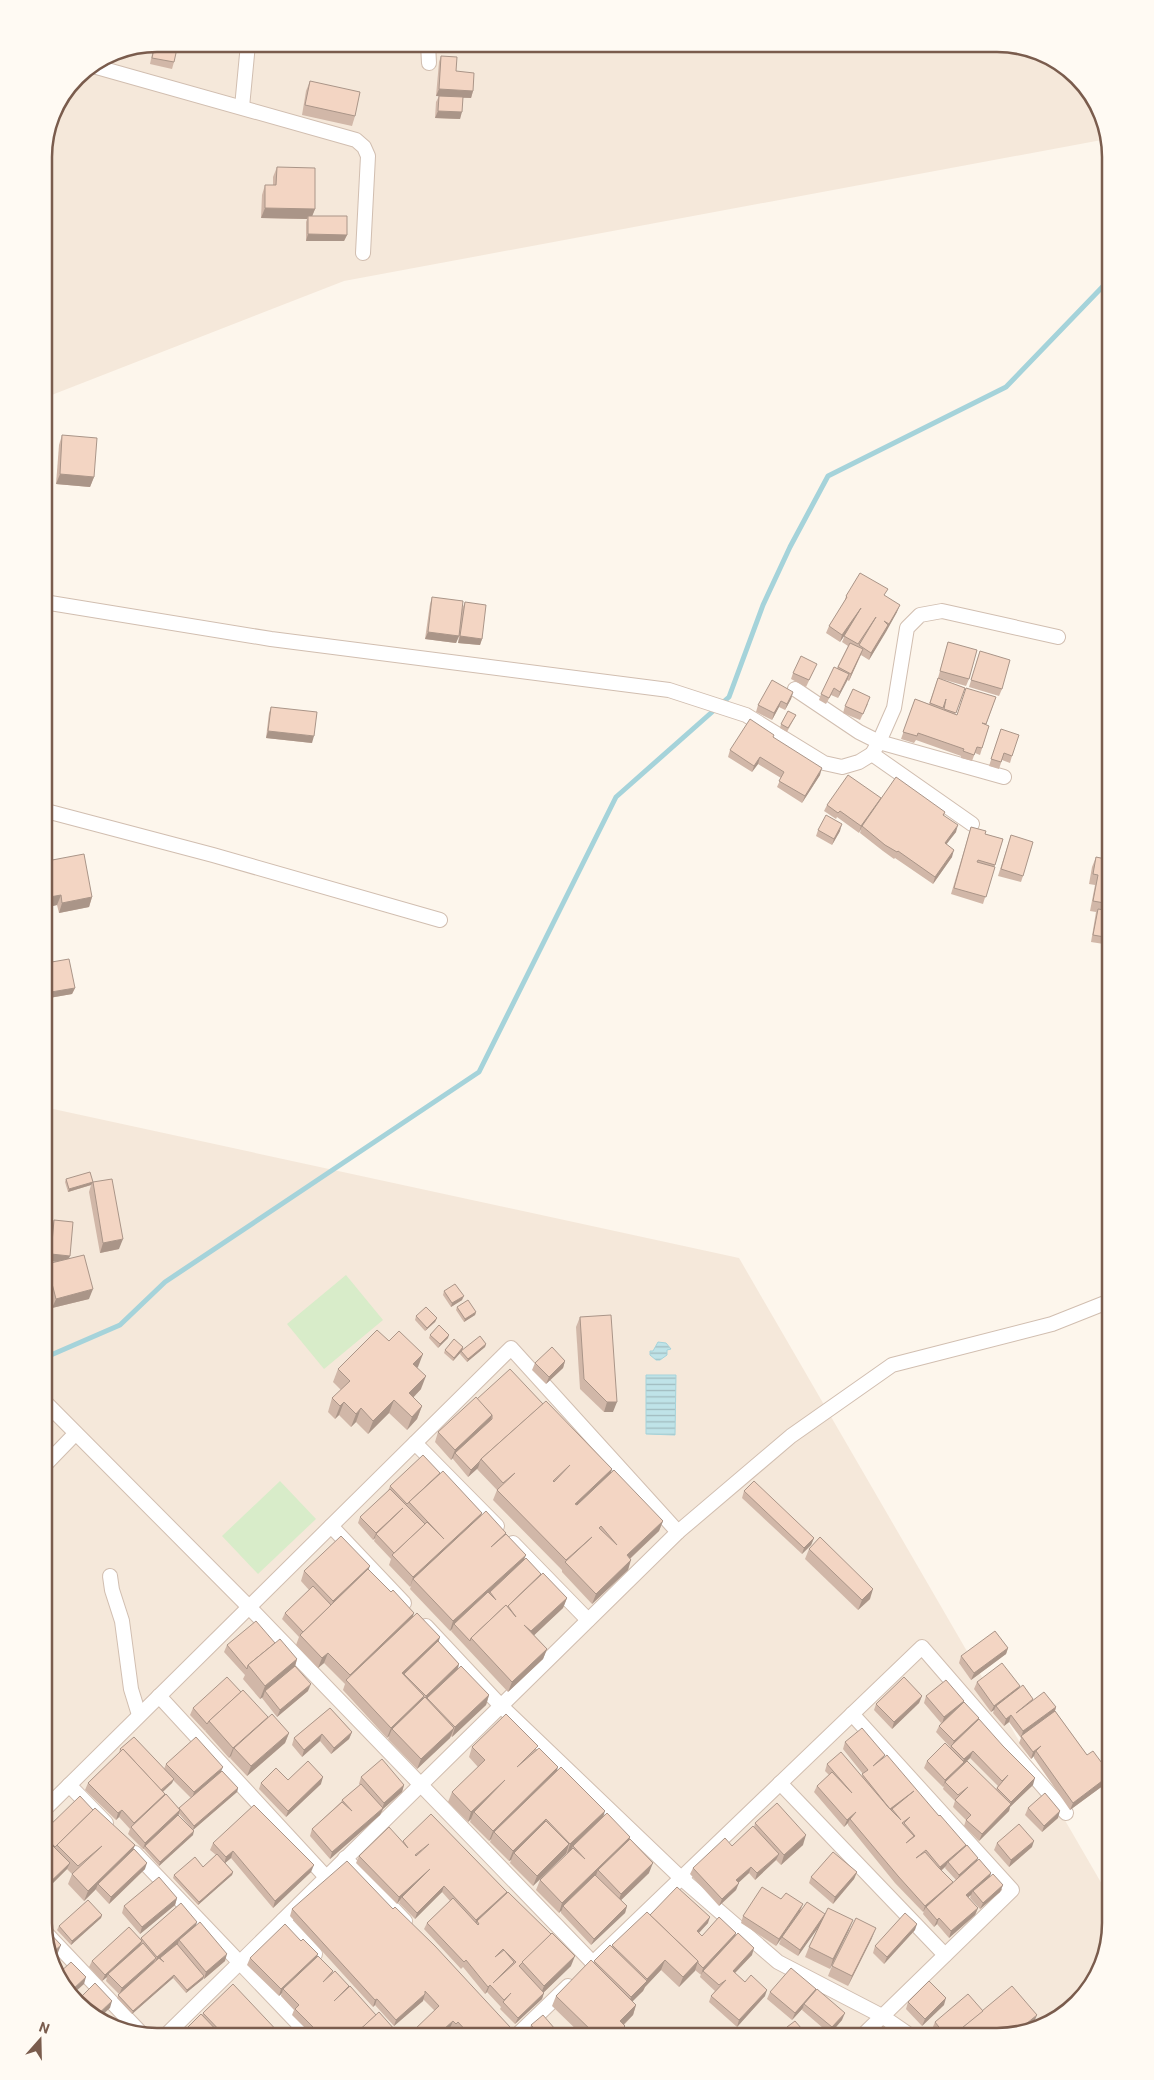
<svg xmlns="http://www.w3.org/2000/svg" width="1154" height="2080" font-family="Roboto,sans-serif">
	<defs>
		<pattern id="water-rules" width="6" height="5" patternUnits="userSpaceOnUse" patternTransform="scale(1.25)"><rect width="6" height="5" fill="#bfe3e8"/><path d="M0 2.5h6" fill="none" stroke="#a0bbbe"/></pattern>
	</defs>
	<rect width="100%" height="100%" fill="#fdf6ec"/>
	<!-- residential -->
	<g fill="#f5e8da">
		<polygon points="157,44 1004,44 1066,67 1101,114 1107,139 344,281 44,398 44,150 53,114 77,77 114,52"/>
		<polygon points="44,1107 739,1258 1110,1898 1110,1923 1091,1985 1040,2027 997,2036 150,2036 94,2017 53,1966 44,1923"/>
	</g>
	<!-- pitch -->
	<g fill="#d8ecc9">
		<polygon points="346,1275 383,1320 324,1369 287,1324"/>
		<polygon points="280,1481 316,1519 258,1574 222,1536"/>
	</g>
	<!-- water -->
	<g fill="url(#water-rules)" stroke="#a5d3da">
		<polygon points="658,1342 666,1343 671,1349 667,1350 667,1355 660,1360 656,1360 650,1355 650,1351 653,1351"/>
		<polygon points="646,1375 676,1375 675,1435 646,1434"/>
	</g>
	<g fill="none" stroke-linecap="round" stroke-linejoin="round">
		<!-- stream -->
		<polyline stroke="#a5d3da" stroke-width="5" points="44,1358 120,1325 165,1282 479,1072 616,797 729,697 763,605 790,547 828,476 1006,387 1110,279"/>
		<defs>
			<g id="minor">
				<polyline points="428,44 429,63"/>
				<polyline points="93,66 356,140 364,147 368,156 363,253"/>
				<polyline points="242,107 248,44"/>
				<polyline points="44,602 271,639 669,690 746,715 824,763 842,767 859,762 872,754 879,742 894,708 907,628 920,615 942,611 1058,637"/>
				<polyline points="795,689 859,732 879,742 1004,777"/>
				<polyline points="872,754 972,824"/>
				<polyline points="44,812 50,812 213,855 440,920"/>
				<polyline points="44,1190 45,1183 44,1171"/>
				<polyline points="44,1401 249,1607 593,1963"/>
				<polyline points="415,1443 497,1526"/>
				<polyline points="44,1466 75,1434"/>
				<polyline points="331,1526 404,1603"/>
				<polyline points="513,1543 588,1620"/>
				<polyline points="110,1576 112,1590 122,1621 131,1689 139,1715"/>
				<polyline points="426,1626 501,1706 681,1878 778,1962 882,2016 911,2036"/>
				<polyline points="159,1696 326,1877"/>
				<polyline points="852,1714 1012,1890 862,2036"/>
				<polyline points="780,1783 945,1955"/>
				<polyline points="69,1785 106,1823"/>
				<polyline points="44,1810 511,1348 678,1532"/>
				<polyline points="135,1853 310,2036"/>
				<polyline points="345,1858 405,1921"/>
				<polyline points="283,1920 315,1954"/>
				<polyline points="46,1933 141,2033"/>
				<polyline points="598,1958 922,1647 1066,1813"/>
				<polyline points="165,2036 678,1532 791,1436 892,1365 1052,1324 1110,1301"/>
				<polyline points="516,2036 568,1986"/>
			</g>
		</defs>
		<!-- minor casing -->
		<use href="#minor" stroke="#d1beb0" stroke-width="16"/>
		<!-- minor -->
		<use href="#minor" stroke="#fff" stroke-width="14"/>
	</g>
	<!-- wall -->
	<g fill="#d1b7a8" fill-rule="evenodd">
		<polygon points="154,44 157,44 174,62 172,69 150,64"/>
		<polygon points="441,56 473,91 471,98 463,98 460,119 435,118 436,102 439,96 436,96 439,62"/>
		<polygon points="310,81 355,116 352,126 302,115 306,91"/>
		<polygon points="277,167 315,209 312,216 347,235 344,241 306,241 306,222 307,219 261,218 262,195 265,185 273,185 273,177"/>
		<polygon points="62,435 94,477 90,487 56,484 59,445"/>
		<polygon points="846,596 886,596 897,612 869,660 861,655 849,681 847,680 838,698 831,695 826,704 819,700 821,694 837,668 848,646 842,642 845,635 840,642 826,633 829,626 844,603"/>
		<polygon points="432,597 459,636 456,643 425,639 430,604"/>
		<polygon points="465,602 482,639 480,645 458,643 462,609"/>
		<polygon points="948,642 969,679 966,686 938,678"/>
		<polygon points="980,651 1002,689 999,696 969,687"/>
		<polygon points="814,670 806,687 791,679 793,673"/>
		<polygon points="938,678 965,688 955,714 957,715 996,697 986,725 989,726 980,755 975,753 972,761 961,758 961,756 916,740 914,743 901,739 915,699 929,704"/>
		<polygon points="793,692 791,699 785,710 779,707 772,720 756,712 758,705"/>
		<polygon points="868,704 860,720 843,713 845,706"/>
		<polygon points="271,707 312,743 266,738 269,713"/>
		<polygon points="796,715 787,732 780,728 781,724"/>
		<polygon points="1001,729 1012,756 1010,763 1002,760 999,769 989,766"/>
		<polygon points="773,737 820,775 802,803 777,787 781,778 758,764 752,772 728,757 730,750"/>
		<polygon points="881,798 945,812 944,816 956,832 946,844 952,857 933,884 895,858 894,859 883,851 860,833 861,829 859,833 837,817 836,819 824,811 827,805"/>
		<polygon points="971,827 985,834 1003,839 983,904 951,894"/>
		<polygon points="818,830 840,831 832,845 816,836"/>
		<polygon points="1011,835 1023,876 1021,882 998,876"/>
		<polygon points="1096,857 1110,860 1110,945 1091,942 1096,912 1090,911 1095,885 1089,884 1092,867"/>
		<polygon points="47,861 92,897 89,907 59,913 57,905 44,908 44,880 45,878 44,870"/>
		<polygon points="46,963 75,988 72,994 49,998 44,972 44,968"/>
		<polygon points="66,1179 93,1182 119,1249 100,1253 89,1192 91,1185 68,1192 65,1182"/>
		<polygon points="54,1220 69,1259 89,1299 52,1308 44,1276 44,1273 47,1264 58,1262 49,1261 52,1227"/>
		<polygon points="444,1291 462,1300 451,1307 443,1295"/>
		<polygon points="457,1307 476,1312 475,1315 464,1322 456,1310"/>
		<polygon points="416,1316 437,1318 435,1322 425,1331 415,1320"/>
		<polygon points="580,1317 613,1412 604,1412 580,1389 576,1327"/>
		<polygon points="430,1335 448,1338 438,1348 429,1338"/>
		<polygon points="486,1344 485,1347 467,1362 460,1354 461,1352 453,1361 444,1353 445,1350 463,1347 463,1350"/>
		<polygon points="565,1361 563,1368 546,1384 532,1370 535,1363"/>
		<polygon points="418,1368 421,1389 413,1398 422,1406 417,1419 407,1430 389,1413 368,1434 356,1422 351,1427 339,1415 335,1419 328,1412 332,1398 341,1390 333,1382 338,1369"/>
		<polygon points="477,1399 543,1404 611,1472 663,1521 659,1531 630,1559 628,1570 592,1604 562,1572 562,1570 493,1500 497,1490 477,1469 478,1468 468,1477 453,1459 453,1458 451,1460 435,1442 438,1432"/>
		<polygon points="440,1473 482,1513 481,1516 505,1535 524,1560 541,1574 567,1598 563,1608 534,1635 547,1649 543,1659 508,1692 451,1631 452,1629 450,1631 410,1589 411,1586 410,1587 389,1565 391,1559 374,1541 375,1538 373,1540 358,1523 360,1517 388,1491 390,1486"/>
		<polygon points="744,1491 814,1538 811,1545 802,1554 742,1498"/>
		<polygon points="809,1549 870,1599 858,1610 805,1559"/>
		<polygon points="368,1569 413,1616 440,1637 438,1642 459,1664 458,1669 489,1695 486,1705 452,1737 451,1736 450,1738 417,1769 388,1739 389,1736 387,1738 343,1690 345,1684 324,1663 318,1668 296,1645 299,1637 282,1619 285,1613 309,1590 301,1581 304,1571"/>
		<polygon points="275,1643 297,1659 295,1667 308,1691 277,1717 262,1698 263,1697 260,1699 243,1679 245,1675 224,1652 227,1645"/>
		<polygon points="1008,1648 1006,1654 971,1680 959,1663 961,1656"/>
		<polygon points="977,1682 1019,1689 1033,1701 1056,1707 1055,1711 1087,1755 1110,1774 1108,1782 1070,1810 1034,1758 1034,1756 1031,1759 1019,1743 1021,1738 1009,1722 1004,1726 993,1713 994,1710 991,1712 974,1689"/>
		<polygon points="241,1692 267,1719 289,1733 285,1743 247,1776 230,1758 231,1756 229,1758 205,1731 206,1730 205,1731 190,1715 193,1708"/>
		<polygon points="922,1696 919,1703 892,1729 874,1710 876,1704"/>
		<path d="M926 1696 963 1704 1033 1785 1010 1807 1009 1811 979 1841 964 1826 966 1820 953 1807 955 1801 943 1789 944 1786 943 1787 924 1768 927 1761 950 1747 936 1732 939 1726 941 1723 924 1703ZM970 1758 998 1786 996 1789 964 1764Z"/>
		<polygon points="330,1708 352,1732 349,1739 331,1754 320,1741 302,1757 292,1745 294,1738"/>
		<path d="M845 1742 885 1755 884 1757 966 1845 965 1847 978 1861 991 1873 990 1876 1003 1885 1000 1892 980 1909 970 1898 971 1895 968 1897 978 1908 975 1915 949 1938 937 1924 934 1927 923 1914 924 1911 923 1912 895 1883 848 1825V1823L844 1827 814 1792 817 1786 829 1775 825 1771 827 1764 862 1776 863 1774 843 1749ZM946 1866 945 1868 956 1880 952 1884 953 1882 941 1871Z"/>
		<polygon points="472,1747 538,1749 557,1771 603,1816 630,1837 630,1839 649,1873 621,1900 627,1906 625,1913 591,1945 561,1913 561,1910 559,1913 536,1890 540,1880 567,1854 566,1853 533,1886 510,1863 511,1860 509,1861 490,1842 491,1839 489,1841 470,1822 471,1819 468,1822 448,1802 452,1792 478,1767 469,1757"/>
		<path d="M120 1749 164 1769 166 1764 221 1772 238 1788 237 1792 193 1830 179 1814 178 1815 193 1835 159 1866 144 1849H143L128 1834 130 1829 119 1817 116 1820 85 1790 88 1783 119 1753ZM173 1780 191 1798 179 1808 164 1796 163 1792 172 1783Z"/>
		<polygon points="361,1777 404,1785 402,1792 383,1809 380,1815 330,1859 310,1836 312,1829 341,1802 342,1800 360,1785 359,1784"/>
		<polygon points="288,1780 321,1784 286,1817 259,1789 261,1783"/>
		<polygon points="1028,1808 1058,1818 1042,1832 1025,1815"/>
		<polygon points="93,1810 135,1845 133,1850 145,1869 109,1904 96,1890 96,1889 84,1901 68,1884 72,1874 67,1869 44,1892 44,1831"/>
		<polygon points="755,1823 803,1845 781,1865 776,1860 755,1880 749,1873 738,1883 736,1890 719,1906 690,1874 693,1868 732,1846 754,1827"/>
		<polygon points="403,1841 507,1892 506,1894 571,1966 544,1992 542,1999 515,2024 500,2009 501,2007 487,1992 485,1994 463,1967 461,1969 424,1929 427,1923 450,1901 442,1892 415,1919 399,1903 400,1900 397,1904 356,1863 359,1856 402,1842"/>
		<polygon points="213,1843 311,1872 273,1908 231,1858 225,1863 233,1872 232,1875 198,1905 173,1878 174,1875 203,1867 216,1855 210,1850"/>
		<polygon points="997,1843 1032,1847 1009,1867 994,1850"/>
		<polygon points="857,1872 854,1879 833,1904 809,1883 811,1877"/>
		<polygon points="177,1898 175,1905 140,1934 122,1913 124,1906"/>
		<polygon points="781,1899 800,1910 849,1930 830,1969 805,1957 809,1947 820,1924 798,1956 779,1944 781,1939 776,1946 741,1923 743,1916"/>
		<polygon points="292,1909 393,1909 510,2027 508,2034 506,2036 462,2036 455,2029 453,2031 450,2028 441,2036 410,2036 412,2032 435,2011 423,1999 423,2001 394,2026 375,2005 373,2007 290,1916"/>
		<polygon points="102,1915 101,1918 71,1945 57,1930 59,1926"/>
		<polygon points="650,1915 708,1923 699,1933 702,1936 736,1933 735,1935 752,1955 735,1973 745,1982 765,1996 737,2027 709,2002 711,1996 715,1991 700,1977 701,1974 701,1975 695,1970 679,1987 661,1970 645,1987 643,1991 632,2001 636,2005 633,2015 624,2025 621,2036 583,2036 552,2006 556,1996 593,1963 594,1961 612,1946 612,1945"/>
		<polygon points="196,1926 225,1961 204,1979 203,1978 203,1979 186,1993 173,1978 132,2014 117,1998 119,1994 106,1981 107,1977 102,1981 89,1967 92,1961 140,1940 141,1938"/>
		<polygon points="915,1930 884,1964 873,1953 875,1946"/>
		<polygon points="872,1938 848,1986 828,1976 832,1966"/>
		<polygon points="301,1941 318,1954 317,1957 333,1971 332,1974 376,2015 395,2030 394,2033 401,2036 313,2036 292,2015 294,2010 281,1996 282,1993 279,1996 247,1965 250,1958"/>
		<polygon points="770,1992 815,1992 842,2020 830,2034 802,2010 803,2008 792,2020 767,1999"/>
		<polygon points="908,2002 944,2005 922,2026 906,2009"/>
		<polygon points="983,2011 1033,2025 1027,2030 997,2036 938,2036 932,2029 935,2022"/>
		<polygon points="203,2013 282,2036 179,2036 187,2029 188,2027 202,2015"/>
		<polygon points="531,2025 561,2036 525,2036 529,2032"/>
	</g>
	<!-- shaded-wall -->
	<g fill="#aa9588">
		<polygon points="439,89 473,91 471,98 436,96"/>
		<polygon points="438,111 462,112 460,119 435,118"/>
		<polygon points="265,208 315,209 311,219 308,216 307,219 261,218"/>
		<polygon points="308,234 347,235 344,241 306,241"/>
		<polygon points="60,474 94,477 90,487 56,484"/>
		<polygon points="900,605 897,612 886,632 869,660 871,653"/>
		<polygon points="861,608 859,614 840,642 842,635"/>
		<polygon points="428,632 459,636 456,643 425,639"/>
		<polygon points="460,636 482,639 480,645 458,643"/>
		<polygon points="863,649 860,656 849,681 851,674"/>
		<polygon points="849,674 847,681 838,698 840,692"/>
		<polygon points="793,692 791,699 785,710 787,704"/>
		<polygon points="781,701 779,707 772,720 774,713"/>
		<polygon points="268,731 314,736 312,743 266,738"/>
		<polygon points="760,757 758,764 752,772 754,766"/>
		<polygon points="822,768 820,775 802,803 805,796"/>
		<polygon points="881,798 862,826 859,833 861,826"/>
		<polygon points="842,824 840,831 832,845 834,839"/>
		<polygon points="958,825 956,832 942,850 945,843"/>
		<polygon points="954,850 952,857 933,884 935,877"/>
		<polygon points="61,895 57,905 44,908 44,898"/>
		<polygon points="92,897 89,907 59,913 62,903"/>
		<polygon points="75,988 72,994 49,998 51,992"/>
		<polygon points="93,1182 91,1185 68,1192 69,1189"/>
		<polygon points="123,1239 119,1249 100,1253 103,1243"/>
		<polygon points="51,1254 70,1256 67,1263 49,1261"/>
		<polygon points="93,1289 89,1299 52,1308 56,1299"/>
		<polygon points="464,1296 462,1300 451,1307 452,1303"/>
		<polygon points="476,1312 475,1315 464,1322 465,1319"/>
		<polygon points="437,1318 435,1322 425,1331 427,1328"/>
		<polygon points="449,1335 448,1338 438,1348 440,1344"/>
		<polygon points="486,1344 485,1347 467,1362 468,1359"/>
		<polygon points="463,1347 462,1351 453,1361 454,1358"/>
		<polygon points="423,1354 418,1367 409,1377 413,1364"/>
		<polygon points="565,1361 563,1368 546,1384 549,1377"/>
		<polygon points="426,1376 421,1389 404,1407 409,1393"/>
		<polygon points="394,1400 389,1413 368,1434 373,1421"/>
		<polygon points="344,1402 339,1415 335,1419 340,1406"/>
		<polygon points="607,1402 617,1402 613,1412 604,1412"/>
		<polygon points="422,1406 417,1419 407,1430 412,1417"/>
		<polygon points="361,1408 356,1422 351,1427 356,1414"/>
		<polygon points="492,1415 489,1425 455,1453 453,1458 451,1460 455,1450"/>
		<polygon points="480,1462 478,1468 468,1477 471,1470"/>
		<polygon points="612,1469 609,1479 572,1514 575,1504"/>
		<polygon points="403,1508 376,1534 375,1538 373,1540 376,1533"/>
		<polygon points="482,1513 479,1523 413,1579 410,1587 413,1577"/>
		<polygon points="663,1521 659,1531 623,1565 627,1555"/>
		<polygon points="814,1538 811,1545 802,1554 804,1548"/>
		<polygon points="526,1555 522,1565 490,1592 488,1595 454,1624 452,1629 450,1631 453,1621"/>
		<polygon points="631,1560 628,1570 592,1604 596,1594"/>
		<polygon points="370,1566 366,1576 332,1606 333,1601"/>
		<polygon points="873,1589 870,1599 858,1610 862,1600"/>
		<polygon points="567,1598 563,1608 528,1641 531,1631"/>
		<polygon points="414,1613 411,1623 347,1681 350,1675"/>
		<polygon points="440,1637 437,1647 404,1674 401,1681 402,1673"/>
		<polygon points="1008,1648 1006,1654 971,1680 974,1673"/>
		<polygon points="547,1649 543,1659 508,1692 512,1682"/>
		<polygon points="328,1653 324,1663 318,1668 322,1658"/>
		<polygon points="297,1659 293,1672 265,1691 263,1697 260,1699 265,1686"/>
		<polygon points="459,1664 456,1674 427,1698 425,1703 422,1706 426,1696"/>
		<polygon points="311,1684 308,1691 277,1717 280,1710"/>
		<polygon points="1020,1686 1017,1693 996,1706 994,1710 991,1712 994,1706"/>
		<polygon points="489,1695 486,1705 452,1737 455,1727"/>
		<polygon points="424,1696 420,1706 392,1729 389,1736 387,1738 391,1728"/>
		<polygon points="922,1696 919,1703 892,1729 894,1722"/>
		<polygon points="964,1701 961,1708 942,1724 944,1717"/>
		<polygon points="1056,1707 1054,1714 1021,1738 1023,1731"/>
		<polygon points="1011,1715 1009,1722 1004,1726 1006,1719"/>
		<polygon points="268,1717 264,1727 234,1748 231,1756 229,1758 233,1748"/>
		<polygon points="979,1718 977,1725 951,1748 954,1741"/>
		<polygon points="454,1728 450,1738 417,1769 421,1759"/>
		<polygon points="352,1732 349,1739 331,1754 334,1748"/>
		<polygon points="289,1733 285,1743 247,1776 251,1766"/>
		<polygon points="322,1734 320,1741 302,1757 304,1750"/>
		<polygon points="1041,1746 1036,1751 1034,1756 1031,1759 1033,1752"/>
		<polygon points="973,1751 970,1758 945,1782 943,1787 945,1780 962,1764 964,1759"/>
		<polygon points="223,1767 220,1774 192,1799 194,1792"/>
		<polygon points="558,1767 555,1777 494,1832 491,1839 489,1841 493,1831"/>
		<polygon points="1110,1775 1108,1782 1070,1810 1073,1803"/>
		<polygon points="323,1777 321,1784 286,1817 288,1811"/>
		<polygon points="1035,1778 1033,1785 1010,1807 1009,1811 979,1841 982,1834 1009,1806 1011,1802"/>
		<polygon points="174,1779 172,1783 159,1795 160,1792"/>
		<polygon points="505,1780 474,1812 471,1819 468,1822 471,1812"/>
		<polygon points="404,1785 402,1792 383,1809 380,1815 330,1859 332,1852 382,1809 384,1803"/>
		<polygon points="238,1788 237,1792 193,1830 194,1826"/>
		<polygon points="914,1791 892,1809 890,1813 888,1815 890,1809"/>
		<polygon points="165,1794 162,1801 132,1828 134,1823"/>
		<polygon points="122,1810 119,1817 116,1820 118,1813"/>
		<polygon points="180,1810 178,1816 145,1846 143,1849 145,1843"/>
		<polygon points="605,1811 602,1821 573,1846 571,1850 567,1854 570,1844"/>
		<polygon points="1060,1811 1058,1818 1042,1832 1044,1826"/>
		<polygon points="856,1812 850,1819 848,1823 844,1827 847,1820"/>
		<polygon points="546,1819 543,1829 514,1853 511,1860 509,1861 513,1851"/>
		<polygon points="194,1831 193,1835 159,1866 160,1862"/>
		<polygon points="806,1835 803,1845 781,1865 784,1855"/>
		<polygon points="630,1837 627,1847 598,1870 595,1878 563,1906 562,1910 559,1913 562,1903"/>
		<polygon points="1034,1841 1032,1847 1009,1867 1011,1860"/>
		<polygon points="569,1844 566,1854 533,1886 537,1876"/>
		<polygon points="135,1845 131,1855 98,1884 96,1889 84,1901 88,1891"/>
		<polygon points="966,1845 963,1851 948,1862 946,1866 937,1874 940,1867"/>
		<polygon points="233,1851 231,1858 224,1864 226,1857"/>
		<polygon points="779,1854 776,1860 755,1880 757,1873"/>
		<polygon points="978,1858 976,1865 957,1882 959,1875"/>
		<polygon points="70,1863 67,1869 44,1892 44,1888"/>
		<polygon points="147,1863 145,1869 109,1904 111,1897"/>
		<polygon points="653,1863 649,1873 617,1904 621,1894"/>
		<polygon points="314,1865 311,1872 273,1908 275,1901"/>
		<polygon points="751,1867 749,1873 734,1887 736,1880"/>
		<polygon points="430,1869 402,1897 400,1900 397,1904 399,1897"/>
		<polygon points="233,1872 232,1875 198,1905 199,1902"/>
		<polygon points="857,1872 854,1879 833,1904 835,1897"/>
		<polygon points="991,1873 989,1880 973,1891 971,1895 964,1901 966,1895"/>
		<polygon points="953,1882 950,1888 926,1907 923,1912 925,1906"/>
		<polygon points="739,1883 736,1890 719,1906 722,1899"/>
		<polygon points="1003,1885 1000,1892 980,1909 983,1903"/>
		<polygon points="444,1886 442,1892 415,1919 417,1913"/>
		<polygon points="507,1892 504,1898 477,1921 476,1925 474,1927 476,1920"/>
		<polygon points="177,1898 175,1905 140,1934 142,1927"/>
		<polygon points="803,1904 800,1911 776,1946 779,1939"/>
		<polygon points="627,1906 625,1913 591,1945 594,1939"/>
		<polygon points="978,1908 975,1915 949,1938 951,1931"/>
		<polygon points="825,1914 823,1921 798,1956 800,1950"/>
		<polygon points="102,1915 101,1918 71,1945 72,1941"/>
		<polygon points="710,1917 708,1923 694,1938 697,1931"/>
		<polygon points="939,1918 937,1924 934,1927 937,1920"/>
		<polygon points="853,1920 849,1930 830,1969 833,1959"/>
		<polygon points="197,1922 195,1929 179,1940 178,1944 160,1959 160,1958 159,1960 155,1963 157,1957"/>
		<polygon points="917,1924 915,1930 884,1964 887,1957"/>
		<polygon points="876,1928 872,1938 848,1986 852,1976"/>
		<polygon points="736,1933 734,1939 703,1971 701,1975 703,1968"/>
		<polygon points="142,1941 139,1948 108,1974 107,1977 102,1981 105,1975"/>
		<polygon points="61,1945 57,1955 51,1961 50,1955"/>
		<polygon points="754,1948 752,1955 730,1978 733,1971"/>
		<polygon points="227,1954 225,1961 204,1979 206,1972"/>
		<polygon points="318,1954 315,1961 283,1989 282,1993 279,1996 281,1989"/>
		<polygon points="575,1956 571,1966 540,1996 544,1986"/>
		<polygon points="156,1958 153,1964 119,1995 122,1988"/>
		<polygon points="665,1960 661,1970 645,1987 643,1991 627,2007 631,1997 646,1982 647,1979"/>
		<polygon points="698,1961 695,1971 679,1987 683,1977"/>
		<polygon points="174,1975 173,1978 132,2014 133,2011"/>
		<polygon points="204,1976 203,1979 186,1993 187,1990"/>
		<polygon points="86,1977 84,1984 74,1993 72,1990"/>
		<polygon points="490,1985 487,1992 485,1994 488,1987"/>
		<polygon points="816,1989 813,1996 804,2004 803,2008 792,2020 795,2013"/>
		<polygon points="767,1990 765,1996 737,2027 739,2020"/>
		<polygon points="544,1993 542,1999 515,2024 518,2018"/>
		<polygon points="425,1994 423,2001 394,2026 396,2020"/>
		<polygon points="946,1998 944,2005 922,2026 925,2019"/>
		<polygon points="377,1999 375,2005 373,2007 375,2000"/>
		<polygon points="112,2001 110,2008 99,2018 95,2017"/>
		<polygon points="636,2005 633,2015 617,2031 620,2021"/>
		<polygon points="845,2013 842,2020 830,2034 832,2027"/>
		<polygon points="1037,2015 1033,2025 1027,2030 1016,2032"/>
		<polygon points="453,2021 450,2028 441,2036 436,2036"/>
		<polygon points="625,2026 622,2036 615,2036"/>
		<polygon points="510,2027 508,2034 506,2036 501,2036"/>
	</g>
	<!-- building -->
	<g fill="#f3d5c3" stroke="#aa9588" fill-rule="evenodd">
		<polygon points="155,44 178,44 174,62 152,58"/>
		<polygon points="441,56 457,57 456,71 474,73 473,91 439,89"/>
		<polygon points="310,81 360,92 355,116 305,105"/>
		<polygon points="439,96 463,97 462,112 438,111"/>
		<polygon points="277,167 315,168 315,209 265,208 265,185 276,185"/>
		<polygon points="308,216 347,216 347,235 308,234"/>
		<polygon points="62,435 97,438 94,477 60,474"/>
		<polygon points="860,573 888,589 884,595 900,605 889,624 884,621 888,625 871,653 859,645 876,617 858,644 844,636 861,608 842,635 829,626 847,597 846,596"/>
		<polygon points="432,597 463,601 459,636 428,632"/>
		<polygon points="465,602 486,605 482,639 460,636"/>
		<polygon points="948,642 977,650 969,679 940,671"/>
		<polygon points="850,643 863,649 851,674 838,667"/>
		<polygon points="980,651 1010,660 1002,689 971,680"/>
		<polygon points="801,656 817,664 809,680 793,673"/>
		<polygon points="834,667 849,674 840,692 834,688 829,698 821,694"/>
		<polygon points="938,678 965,688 956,713 944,709 946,699 943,708 930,703"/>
		<polygon points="772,680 793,692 787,704 781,701 774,713 758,705"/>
		<polygon points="966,688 996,697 986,724 982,723 989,726 982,748 977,747 974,755 963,751 964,749 918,733 917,736 903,732 915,699 957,715"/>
		<polygon points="853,689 870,697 863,714 845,706"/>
		<polygon points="271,707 317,712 314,736 268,731"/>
		<polygon points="788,711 796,715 788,728 781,724"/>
		<polygon points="750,719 774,735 773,737 822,768 805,796 779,781 784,772 760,757 754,766 730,750"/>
		<polygon points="1001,729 1019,735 1012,756 1004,753 1001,762 991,759"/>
		<polygon points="848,775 881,798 861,826 840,811 838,813 827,805"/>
		<polygon points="896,777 945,812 943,815 958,825 945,843 954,850 935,877 898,851 897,852 885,845 862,826"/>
		<polygon points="826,815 842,824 834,839 818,830"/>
		<polygon points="971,827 986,831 985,834 1003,839 995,865 978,860 977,862 995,867 986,897 954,888"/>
		<polygon points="1011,835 1033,842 1023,876 1001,869"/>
		<polygon points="84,854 92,897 62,903 61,895 44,898 44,887 47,886 45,876 50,875 47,861"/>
		<polygon points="1096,857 1110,860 1110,904 1093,901 1098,875 1093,874"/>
		<polygon points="1098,909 1110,911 1110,938 1093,935"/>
		<polygon points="69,959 75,988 51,992 46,963"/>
		<polygon points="90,1172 93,1182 69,1189 66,1179"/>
		<polygon points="112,1179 123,1239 103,1243 93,1182"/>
		<polygon points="54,1220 73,1222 70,1256 51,1254"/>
		<polygon points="84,1255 93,1289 56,1299 47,1264"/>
		<polygon points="455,1284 464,1296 452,1303 444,1291"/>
		<polygon points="468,1300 476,1312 465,1319 457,1307"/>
		<polygon points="426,1307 437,1318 427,1328 416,1316"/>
		<polygon points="611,1315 617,1402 607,1402 584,1379 580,1317"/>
		<polygon points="439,1325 449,1335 440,1344 430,1335"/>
		<polygon points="377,1330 389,1341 399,1331 423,1354 413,1364 426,1376 409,1393 422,1406 412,1417 394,1400 373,1421 361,1408 356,1414 344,1402 340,1406 332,1398 350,1381 338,1369"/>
		<polygon points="480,1336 486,1344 468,1359 461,1351"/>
		<polygon points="454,1339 463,1347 454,1358 445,1350"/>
		<polygon points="552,1347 565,1361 549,1377 535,1363"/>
		<polygon points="510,1369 543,1404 481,1459 480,1461 471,1470 455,1453 492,1419 492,1415 477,1399"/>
		<polygon points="476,1397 492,1415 455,1450 438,1432"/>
		<path d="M546 1401 612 1469 575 1504 577 1505 614 1470 663 1521 627 1555 631 1560 596 1594 565 1562 592 1537 566 1560 497 1490 515 1473 503 1483 481 1459ZM570 1465 554 1482 553 1481ZM601 1526 617 1545 599 1528Z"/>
		<polygon points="423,1455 440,1473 407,1504 390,1486"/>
		<polygon points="443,1471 482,1513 413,1577 392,1555 427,1522 444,1539 409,1502"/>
		<polygon points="754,1481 814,1538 804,1548 744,1491"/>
		<polygon points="390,1489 425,1524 394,1553 376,1534 403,1508 376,1533 360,1517"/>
		<polygon points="486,1511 506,1533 491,1547 506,1534 526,1555 453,1621 413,1579"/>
		<polygon points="341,1536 370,1566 333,1601 304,1571"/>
		<polygon points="820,1537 873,1589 862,1600 809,1549"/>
		<polygon points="526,1558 541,1574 507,1607 506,1605 471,1638 470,1641 454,1624 488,1592 496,1600 490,1592"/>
		<polygon points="368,1569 391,1592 393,1590 414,1613 350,1675 328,1653 322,1658 300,1635"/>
		<polygon points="543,1573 567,1598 531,1631 524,1625 547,1649 512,1682 471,1638 506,1605 516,1617 508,1606"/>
		<polygon points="313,1586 331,1605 303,1632 285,1613"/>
		<polygon points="417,1613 440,1637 402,1673 424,1696 391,1728 346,1680"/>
		<polygon points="256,1621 275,1643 248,1665 247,1669 227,1645"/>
		<polygon points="995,1631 1008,1648 974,1673 961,1656"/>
		<polygon points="280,1639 297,1659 265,1686 248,1665"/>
		<polygon points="438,1641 459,1664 426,1696 404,1674"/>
		<polygon points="1002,1663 1020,1686 994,1706 977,1682"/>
		<polygon points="295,1666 311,1684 280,1710 265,1691"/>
		<polygon points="461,1666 489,1695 455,1727 427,1698"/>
		<polygon points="227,1677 241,1692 209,1721 207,1724 193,1708"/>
		<polygon points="904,1677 922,1696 894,1722 876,1704"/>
		<polygon points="946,1680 964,1701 944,1717 926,1696"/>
		<polygon points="1023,1685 1033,1699 1016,1713 1044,1692 1056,1707 1023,1731 1011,1715 1006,1719 996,1706"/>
		<polygon points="243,1690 268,1717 233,1748 209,1721"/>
		<polygon points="425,1697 454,1728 421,1759 392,1729"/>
		<polygon points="964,1702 979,1718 954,1741 939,1726"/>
		<polygon points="330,1708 352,1732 334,1748 322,1734 304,1750 294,1738"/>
		<polygon points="1055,1711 1087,1755 1093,1751 1110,1774 1110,1775 1073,1803 1036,1751 1041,1746 1033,1752 1021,1736"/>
		<polygon points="272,1714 289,1733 251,1766 234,1748"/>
		<polygon points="506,1714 538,1746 517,1767 539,1748 558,1767 493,1831 474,1812 505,1780 471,1812 452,1792 485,1760 472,1747"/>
		<polygon points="979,1719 1003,1746 1035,1778 1011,1802 997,1788 1008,1775 1002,1781 973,1751 964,1759 951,1746"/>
		<path d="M862 1728 885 1755 873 1766 887 1755 939 1816 940 1815 966 1845 940 1867 926 1850 916 1858 925 1852 939 1868 953 1882 925 1906 898 1876 850 1819 856 1812 847 1820 817 1786 832 1772 852 1793 827 1764 841 1752 889 1808 901 1820 892 1809 914 1791 890 1809 862 1774 868 1770 845 1742ZM910 1817 904 1823 915 1836 906 1843 914 1836 902 1823Z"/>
		<polygon points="134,1737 174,1779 161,1790 123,1749 122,1751 120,1749"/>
		<polygon points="196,1737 223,1767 194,1792 166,1764"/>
		<polygon points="945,1743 964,1762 945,1780 927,1761"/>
		<polygon points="123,1749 165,1794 134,1823 122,1810 118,1813 88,1783"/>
		<polygon points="382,1759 404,1785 384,1803 361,1777"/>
		<polygon points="308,1761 323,1777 288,1811 261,1783 276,1768 288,1780"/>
		<polygon points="967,1761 1011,1804 982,1834 966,1820 971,1815 955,1800 968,1787 958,1795 945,1782"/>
		<polygon points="561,1767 605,1811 570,1844 546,1819 513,1851 494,1832"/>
		<polygon points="222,1771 238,1788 194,1826 179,1808"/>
		<polygon points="361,1784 383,1808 332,1852 312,1829 342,1802 352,1811 342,1800"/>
		<polygon points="1045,1793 1060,1811 1044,1826 1028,1808"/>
		<polygon points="166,1794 180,1810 145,1843 131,1827"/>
		<polygon points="80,1796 93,1810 57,1845 55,1847 44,1835 44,1831"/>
		<polygon points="777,1803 806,1835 784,1855 755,1823"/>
		<polygon points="254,1805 314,1865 275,1901 233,1851 226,1857 213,1843"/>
		<polygon points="95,1808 135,1845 88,1891 72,1874 102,1846 78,1866 57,1845"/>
		<polygon points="607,1813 630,1837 562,1903 540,1880 573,1848 585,1859 573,1846"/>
		<path d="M431 1814 507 1892 476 1920 444 1886 417 1913 402 1897 430 1869 399 1897 359 1856 389 1827 408 1848 403 1841ZM429 1844 416 1856 415 1855Z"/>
		<polygon points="178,1815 194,1831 160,1862 145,1846"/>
		<polygon points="546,1821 569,1844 537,1876 514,1853"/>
		<polygon points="1019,1824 1034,1841 1011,1860 997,1843"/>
		<polygon points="753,1826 779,1854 757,1873 751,1867 736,1880 739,1883 722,1899 693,1868 725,1838 732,1846"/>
		<polygon points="44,1837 70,1863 44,1888"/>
		<polygon points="630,1839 653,1863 621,1894 598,1870"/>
		<polygon points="967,1845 978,1858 959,1875 948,1862"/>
		<polygon points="134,1849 147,1863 111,1897 98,1884"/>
		<polygon points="833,1852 857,1872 835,1897 811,1877"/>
		<polygon points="217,1854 233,1872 199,1902 174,1875 195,1857 203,1867"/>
		<polygon points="979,1859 991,1873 966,1895 978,1908 951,1931 939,1918 937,1920 926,1907"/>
		<polygon points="347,1861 393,1909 395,1907 435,1946 510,2027 501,2036 471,2036 458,2022 456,2024 453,2021 436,2036 416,2036 412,2032 439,2006 425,1991 425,1994 396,2020 377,1999 375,2000 292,1909"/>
		<polygon points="993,1874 1003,1885 983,1903 973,1891"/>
		<polygon points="595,1875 627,1906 594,1939 563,1906"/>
		<polygon points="159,1877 177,1898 142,1927 124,1906"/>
		<polygon points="677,1887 710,1917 697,1931 702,1936 719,1917 736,1933 703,1968 698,1963 698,1961 650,1915"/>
		<polygon points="762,1887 781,1899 786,1893 803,1904 779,1939 743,1916"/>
		<path d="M508 1892 551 1934 519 1966 544 1993 518 2018 503 2002 511 1993 504 2000 490 1985 488 1987 466 1960 464 1962 427 1923 453 1898 478 1925 479 1924 477 1921ZM503 1949 516 1962 493 1983 514 1962 504 1950 495 1957Z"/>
		<polygon points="88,1900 102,1915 72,1941 59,1926"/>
		<polygon points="807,1902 825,1914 800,1950 782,1937"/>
		<polygon points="181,1903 197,1922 157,1957 141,1938"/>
		<polygon points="828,1908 853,1920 833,1959 809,1947"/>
		<polygon points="647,1912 698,1961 683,1977 665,1960 647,1979 612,1945"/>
		<polygon points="905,1913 917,1924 887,1957 875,1946"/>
		<polygon points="856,1918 876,1928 852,1976 832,1966"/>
		<polygon points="200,1922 227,1954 206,1972 179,1940"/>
		<polygon points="285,1924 301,1941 303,1939 318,1954 281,1989 250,1958"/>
		<polygon points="129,1927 142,1941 105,1975 92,1961"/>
		<polygon points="45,1928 61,1945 50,1955"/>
		<polygon points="552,1933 575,1956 544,1986 522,1962"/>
		<polygon points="738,1933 754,1948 733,1971 745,1982 751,1975 767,1990 739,2020 711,1996 726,1980 719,1985 703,1971"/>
		<polygon points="143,1943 156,1958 122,1988 108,1974"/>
		<polygon points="177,1944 204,1976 187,1990 174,1975 133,2011 118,1995 159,1958 164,1962 160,1958"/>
		<polygon points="610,1945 647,1981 631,1997 594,1961"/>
		<polygon points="318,1956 333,1971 323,1982 335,1971 349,1986 334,2001 350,1986 376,2015 353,2036 333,2036 329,2032 325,2036 322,2036 295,2009 299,2005 283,1989"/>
		<polygon points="591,1960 636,2005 620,2021 625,2026 615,2036 597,2036 556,1996"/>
		<polygon points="71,1962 86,1977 72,1990 58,1974"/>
		<polygon points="791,1968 816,1989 795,2013 770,1992"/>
		<polygon points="929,1981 946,1998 925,2019 908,2002"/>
		<polygon points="95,1983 112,2001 95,2017 94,2017 79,1999"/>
		<polygon points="233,1984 282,2036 225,2036 203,2013"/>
		<polygon points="1012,1986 1037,2015 1016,2032 1007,2034 1006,2033 1004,2035 997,2036 952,2036"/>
		<polygon points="817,1989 845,2013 832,2027 804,2004"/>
		<polygon points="968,1994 983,2011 952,2036 946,2036 935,2022"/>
		<polygon points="379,2012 395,2030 389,2036 353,2036"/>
		<polygon points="201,2014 222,2036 197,2036 188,2027"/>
		<polygon points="543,2015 561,2036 541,2036 531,2025"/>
		<polygon points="795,2021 808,2036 780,2036 789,2030 787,2027"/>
		<polygon points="188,2028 195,2036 179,2036"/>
		<polygon points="533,2029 539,2036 525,2036"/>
		<polygon points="396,2031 401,2036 390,2036"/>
	</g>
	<!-- crop -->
	<path d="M0 0H1154V2080H0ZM157 52H997A105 105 0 0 1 1102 157V1923A105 105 0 0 1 997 2028H157A105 105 0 0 1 52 1923V157A105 105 0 0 1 157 52Z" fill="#fffaf3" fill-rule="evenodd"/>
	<path fill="none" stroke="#7a5c4d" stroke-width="2.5" d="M157 52H997A105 105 0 0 1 1102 157V1923A105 105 0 0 1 997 2028H157A105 105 0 0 1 52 1923V157A105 105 0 0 1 157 52Z"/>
	<!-- north arrow -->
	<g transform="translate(40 2040) rotate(20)" stroke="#fffaf3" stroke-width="4" paint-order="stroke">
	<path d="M0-4L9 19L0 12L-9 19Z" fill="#7a5c4d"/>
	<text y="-8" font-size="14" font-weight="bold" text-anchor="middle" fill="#7a5c4d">N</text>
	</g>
</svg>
